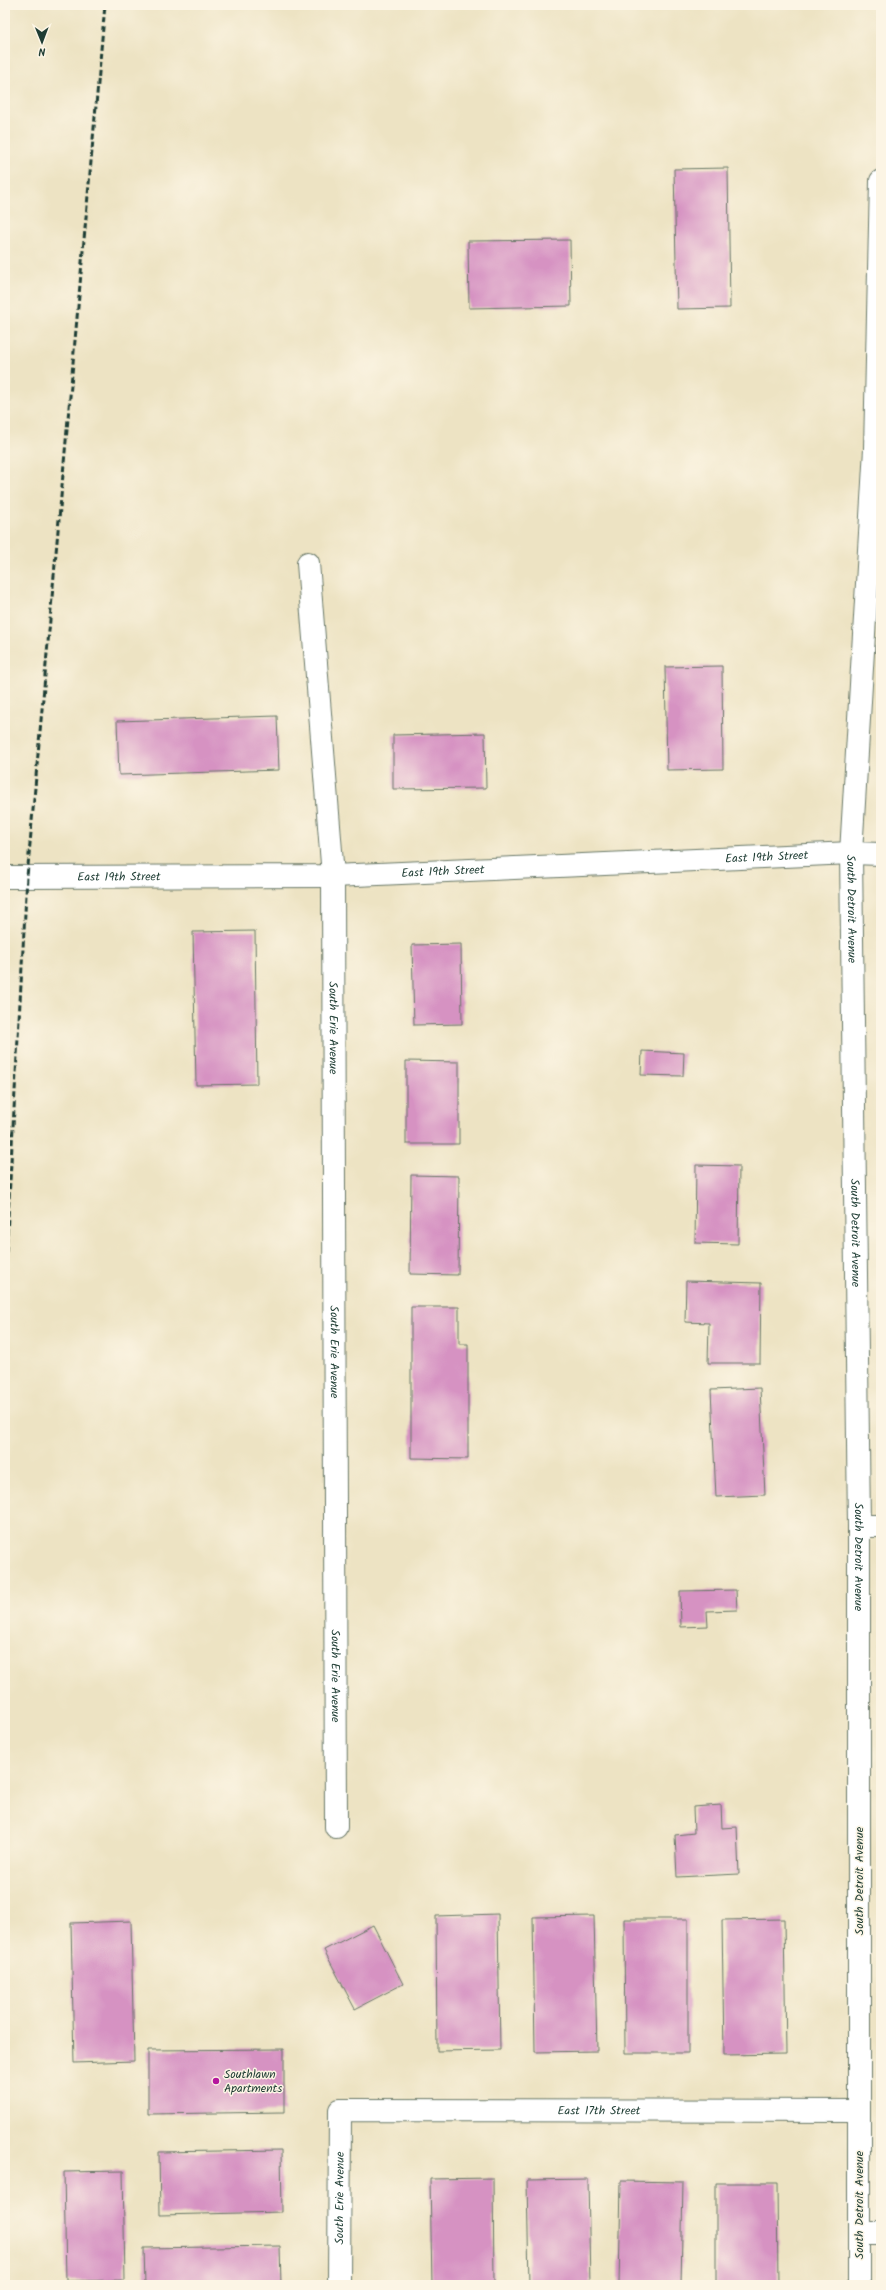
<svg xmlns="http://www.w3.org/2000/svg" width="886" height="2290" font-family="Kalam,sans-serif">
	<rect width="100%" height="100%" fill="#fcf5e5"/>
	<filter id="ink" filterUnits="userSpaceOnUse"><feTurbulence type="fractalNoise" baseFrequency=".025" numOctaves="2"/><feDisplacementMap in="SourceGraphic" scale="8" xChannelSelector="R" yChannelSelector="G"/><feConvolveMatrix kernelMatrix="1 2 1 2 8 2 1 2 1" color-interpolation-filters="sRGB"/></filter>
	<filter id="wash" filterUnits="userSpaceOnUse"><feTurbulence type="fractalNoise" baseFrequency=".012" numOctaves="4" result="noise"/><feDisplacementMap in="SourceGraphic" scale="16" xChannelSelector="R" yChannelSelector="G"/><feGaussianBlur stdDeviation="0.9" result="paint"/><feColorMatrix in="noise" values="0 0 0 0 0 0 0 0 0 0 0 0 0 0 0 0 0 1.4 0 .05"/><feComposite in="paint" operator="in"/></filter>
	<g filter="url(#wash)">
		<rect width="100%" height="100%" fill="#ede3c3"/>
		<g id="blocks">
			<!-- building -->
			<g fill="#d692c2">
				<polygon points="728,168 730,308 677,309 674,169"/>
				<polygon points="570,240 571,306 469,308 468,241"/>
				<polygon points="722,666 723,769 667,770 665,667"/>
				<polygon points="277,716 279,770 119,775 117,721"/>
				<polygon points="485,733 486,788 393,789 393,735"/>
				<polygon points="255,931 257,1084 196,1085 193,932"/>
				<polygon points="461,944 462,1024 414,1025 412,945"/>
				<polygon points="642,1051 684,1053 683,1076 641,1075"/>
				<polygon points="406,1061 459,1062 459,1144 406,1144"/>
				<polygon points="696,1165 739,1166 738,1244 695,1243"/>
				<polygon points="411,1175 459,1176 458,1275 410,1274"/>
				<polygon points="686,1281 761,1283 760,1363 708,1363 709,1323 685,1322"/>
				<polygon points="411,1307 459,1307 459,1344 468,1344 468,1459 411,1458"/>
				<polygon points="760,1388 765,1495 716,1497 711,1390"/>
				<polygon points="736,1590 737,1610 707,1611 708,1626 681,1627 680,1591"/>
				<polygon points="721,1805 722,1828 737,1827 739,1874 677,1877 675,1835 694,1833 693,1807"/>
				<polygon points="498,1914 500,2050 437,2051 436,1916"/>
				<polygon points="594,1916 597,2051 535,2052 533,1917"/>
				<polygon points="624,1919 688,1919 688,2053 625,2053"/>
				<polygon points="784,1919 786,2054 724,2055 722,1920"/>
				<polygon points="131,1921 134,2061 74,2063 71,1923"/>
				<polygon points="373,1925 403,1984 355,2009 324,1950"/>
				<polygon points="284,2049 284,2112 148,2114 148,2050"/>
				<polygon points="281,2150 282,2212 160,2215 159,2152"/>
				<polygon points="123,2171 125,2280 66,2281 64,2172"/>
				<polygon points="493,2178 494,2285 432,2285 430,2179"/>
				<polygon points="588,2179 590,2285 529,2285 527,2180"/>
				<polygon points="621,2181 683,2182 681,2285 619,2285"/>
				<polygon points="716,2183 777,2183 778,2285 716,2285"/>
				<polygon points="280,2246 281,2285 145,2285 144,2248"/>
			</g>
		</g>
	</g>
	<g filter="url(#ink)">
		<use href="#blocks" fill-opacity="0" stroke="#677766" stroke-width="1"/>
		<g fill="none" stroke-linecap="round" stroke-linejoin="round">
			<defs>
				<g id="minor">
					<path id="s1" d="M308 563 333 876 336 1827"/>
					<polyline points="851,853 875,449 881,181"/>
					<polyline points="859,1526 881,1526"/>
					<polyline points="860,2233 881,2233"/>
					<path id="s2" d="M339 2285 340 2110 859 2111"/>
				</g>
				<g id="tertiary">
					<path id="s3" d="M851 853 859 1526V2285"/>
					<path id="s4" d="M5 877 333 876 851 853 881 854"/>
				</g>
			</defs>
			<!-- minor casing -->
			<use href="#minor" stroke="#677766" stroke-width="24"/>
			<!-- tertiary casing -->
			<use href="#tertiary" stroke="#677766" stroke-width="24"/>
			<!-- minor -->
			<use href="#minor" stroke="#fff" stroke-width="22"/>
			<!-- tertiary -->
			<use href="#tertiary" stroke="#fff" stroke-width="22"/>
			<!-- rail -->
			<polyline stroke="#1f3d34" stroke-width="3" stroke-dasharray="6 3" stroke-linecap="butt" points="5,1270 27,877 105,5"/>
		</g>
	</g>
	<!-- markers -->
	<circle fill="#b5179e" stroke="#fcf5e5" stroke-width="1.5" cx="216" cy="2081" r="4"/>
	<g text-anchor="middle" stroke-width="3" stroke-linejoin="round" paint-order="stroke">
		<!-- street labels -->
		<g font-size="12" fill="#1f3d34" stroke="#fcf5e5">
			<text dy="4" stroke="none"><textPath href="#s4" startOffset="762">East 19th Street</textPath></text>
			<text dy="4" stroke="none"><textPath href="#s4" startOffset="438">East 19th Street</textPath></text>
			<text dy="4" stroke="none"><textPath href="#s4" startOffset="114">East 19th Street</textPath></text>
			<text dy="4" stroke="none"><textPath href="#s3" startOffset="56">South Detroit Avenue</textPath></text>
			<text dy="4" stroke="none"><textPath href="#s1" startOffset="466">South Erie Avenue</textPath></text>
			<text dy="4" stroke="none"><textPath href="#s3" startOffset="380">South Detroit Avenue</textPath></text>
			<text dy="4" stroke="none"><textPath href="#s1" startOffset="790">South Erie Avenue</textPath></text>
			<text dy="4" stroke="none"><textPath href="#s3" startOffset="704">South Detroit Avenue</textPath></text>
			<text dy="4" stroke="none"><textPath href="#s1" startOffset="1114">South Erie Avenue</textPath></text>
			<text transform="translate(859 1881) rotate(-90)" y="4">South Detroit Avenue</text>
			<text dy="4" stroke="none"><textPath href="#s2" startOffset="434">East 17th Street</textPath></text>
			<text dy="4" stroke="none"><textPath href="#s2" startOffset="87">South Erie Avenue</textPath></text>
			<text transform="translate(859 2205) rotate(-90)" y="4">South Detroit Avenue</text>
		</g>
		<!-- poi labels -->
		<g font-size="12" fill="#1f3d34" stroke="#fcf5e5" text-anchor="start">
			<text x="224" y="2078">Southlawn<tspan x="224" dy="14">Apartments</tspan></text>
		</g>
	</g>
	<!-- margin -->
	<rect width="886" height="2290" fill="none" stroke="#fcf5e5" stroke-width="20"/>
	<!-- north arrow -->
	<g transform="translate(42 42) rotate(179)" stroke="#fcf5e5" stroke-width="3" paint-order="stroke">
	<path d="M0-3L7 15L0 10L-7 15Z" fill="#1f3d34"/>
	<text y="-6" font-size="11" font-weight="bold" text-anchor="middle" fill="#1f3d34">N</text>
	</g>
</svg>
